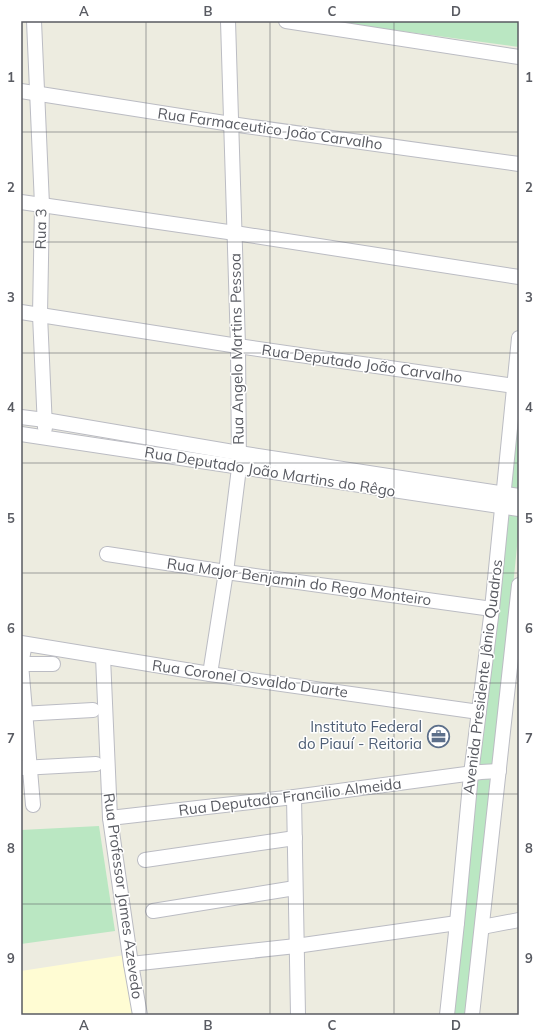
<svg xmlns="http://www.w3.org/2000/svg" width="540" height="1036" font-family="Mulish,sans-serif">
	<rect width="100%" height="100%" fill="#edece0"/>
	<!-- commercial -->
	<polygon fill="#fffcd3" points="125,955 134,1015 21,1015 21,971"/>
	<!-- green -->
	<g fill="#bae7c2">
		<polygon points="326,21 519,21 519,47"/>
		<polygon points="519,391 519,490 510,489"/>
		<polygon points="506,513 519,515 519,527 506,655 493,765 483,767 480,764 479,761 484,734"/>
		<polygon points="480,778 488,778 492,782 467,1015 452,1015 477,780"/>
		<polygon points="99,826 115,931 21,944 21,830"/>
	</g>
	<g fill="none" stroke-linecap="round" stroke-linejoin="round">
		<defs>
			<g id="minor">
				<polyline points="34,21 42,205 40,315 45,428"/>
				<polyline points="286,21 519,57"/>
				<polyline points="21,91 231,124 519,164"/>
				<polyline points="21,202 235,233 519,277"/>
				<polyline points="21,312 238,346 514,386"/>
				<polyline points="21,417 45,420 239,453 519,496"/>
				<polyline points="21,434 519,509"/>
				<polyline points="107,554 226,572 492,609"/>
				<polyline points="21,643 210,674 479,712"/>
				<polyline points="25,644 21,664 33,805"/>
				<polyline points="103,657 110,818 131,964 140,1015"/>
				<polyline points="21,664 53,664"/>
				<polyline points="210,674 226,572 239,468 238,346 228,21"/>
				<polyline points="21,714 93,710"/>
				<polyline points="21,768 96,764"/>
				<polyline points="294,797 298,1015"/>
				<polyline points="110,818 294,797 481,772 499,771"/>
				<polyline points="145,860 295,838"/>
				<polyline points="153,911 295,888"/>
				<polyline points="482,927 519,920"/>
				<polyline points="131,964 296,946 457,923"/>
				<polyline points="447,1015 457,923 471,774 492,609 519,338"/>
				<polyline points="472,1015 519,585"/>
			</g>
		</defs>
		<!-- minor casing -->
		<use href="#minor" stroke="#bbbcc3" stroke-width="16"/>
		<!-- minor -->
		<use href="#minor" stroke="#fff" stroke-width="14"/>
	</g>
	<!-- grid -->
	<path fill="none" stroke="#595b62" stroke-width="1" stroke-opacity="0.55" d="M146 21V1015M270 21V1015M394 21V1015M21 132H519M21 242H519M21 353H519M21 463H519M21 573H519M21 683H519M21 794H519M21 904H519"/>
	<!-- icons -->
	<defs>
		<symbol id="office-ring" viewBox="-11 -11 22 22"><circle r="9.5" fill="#fff" stroke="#5c6f8a" stroke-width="1.5"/><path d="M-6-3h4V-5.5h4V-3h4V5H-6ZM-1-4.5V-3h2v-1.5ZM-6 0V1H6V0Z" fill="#5c6f8a"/></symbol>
	</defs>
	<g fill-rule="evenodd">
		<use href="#office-ring" x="426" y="724" width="25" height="25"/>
	</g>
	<g text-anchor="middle" stroke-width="3" stroke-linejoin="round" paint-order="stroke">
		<!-- street labels -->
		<g font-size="15" fill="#595b62" stroke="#fff">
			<text transform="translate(270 129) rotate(8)" y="5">Rua Farmaceutico João Carvalho</text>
			<text transform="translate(41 229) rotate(-89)" y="5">Rua 3</text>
			<text transform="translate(237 349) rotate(-91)" y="5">Rua Angelo Martins Pessoa</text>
			<text transform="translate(362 364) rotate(8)" y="5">Rua Deputado João Carvalho</text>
			<text transform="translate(270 472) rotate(9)" y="5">Rua Deputado João Martins do Rêgo</text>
			<text transform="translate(299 582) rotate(8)" y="5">Rua Major Benjamin do Rego Monteiro</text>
			<text transform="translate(483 677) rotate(-83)" y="5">Avenida Presidente Jânio Quadros</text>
			<text transform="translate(250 679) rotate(8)" y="5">Rua Coronel Osvaldo Duarte</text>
			<text transform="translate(290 797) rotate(-7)" y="5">Rua Deputado Francilio Almeida</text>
			<text transform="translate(123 896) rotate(82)" y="5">Rua Professor James Azevedo</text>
		</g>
		<!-- service labels -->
		<g font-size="15" fill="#4e5e75" stroke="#fff" text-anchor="end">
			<text x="422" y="732">Instituto Federal<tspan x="422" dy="17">do Piauí - Reitoria</tspan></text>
		</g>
	</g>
	<!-- border -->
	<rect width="540" height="1036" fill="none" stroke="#ffffff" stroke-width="44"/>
	<rect x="22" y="22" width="496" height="992" fill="none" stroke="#595b62" stroke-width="1.5"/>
	<g font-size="13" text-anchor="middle" font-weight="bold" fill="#595b62">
		<text x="84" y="16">A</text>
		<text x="208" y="16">B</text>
		<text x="332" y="16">C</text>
		<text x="456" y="16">D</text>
		<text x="11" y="82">1</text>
		<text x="529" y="82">1</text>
		<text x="11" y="192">2</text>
		<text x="529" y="192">2</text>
		<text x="11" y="302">3</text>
		<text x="529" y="302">3</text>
		<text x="11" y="412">4</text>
		<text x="529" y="412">4</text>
		<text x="11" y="523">5</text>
		<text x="529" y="523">5</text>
		<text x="11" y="633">6</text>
		<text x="529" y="633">6</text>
		<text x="11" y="743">7</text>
		<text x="529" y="743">7</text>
		<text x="11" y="853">8</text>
		<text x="529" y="853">8</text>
		<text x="11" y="963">9</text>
		<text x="529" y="963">9</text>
		<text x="84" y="1030">A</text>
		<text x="208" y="1030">B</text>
		<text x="332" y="1030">C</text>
		<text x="456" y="1030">D</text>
	</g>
</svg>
